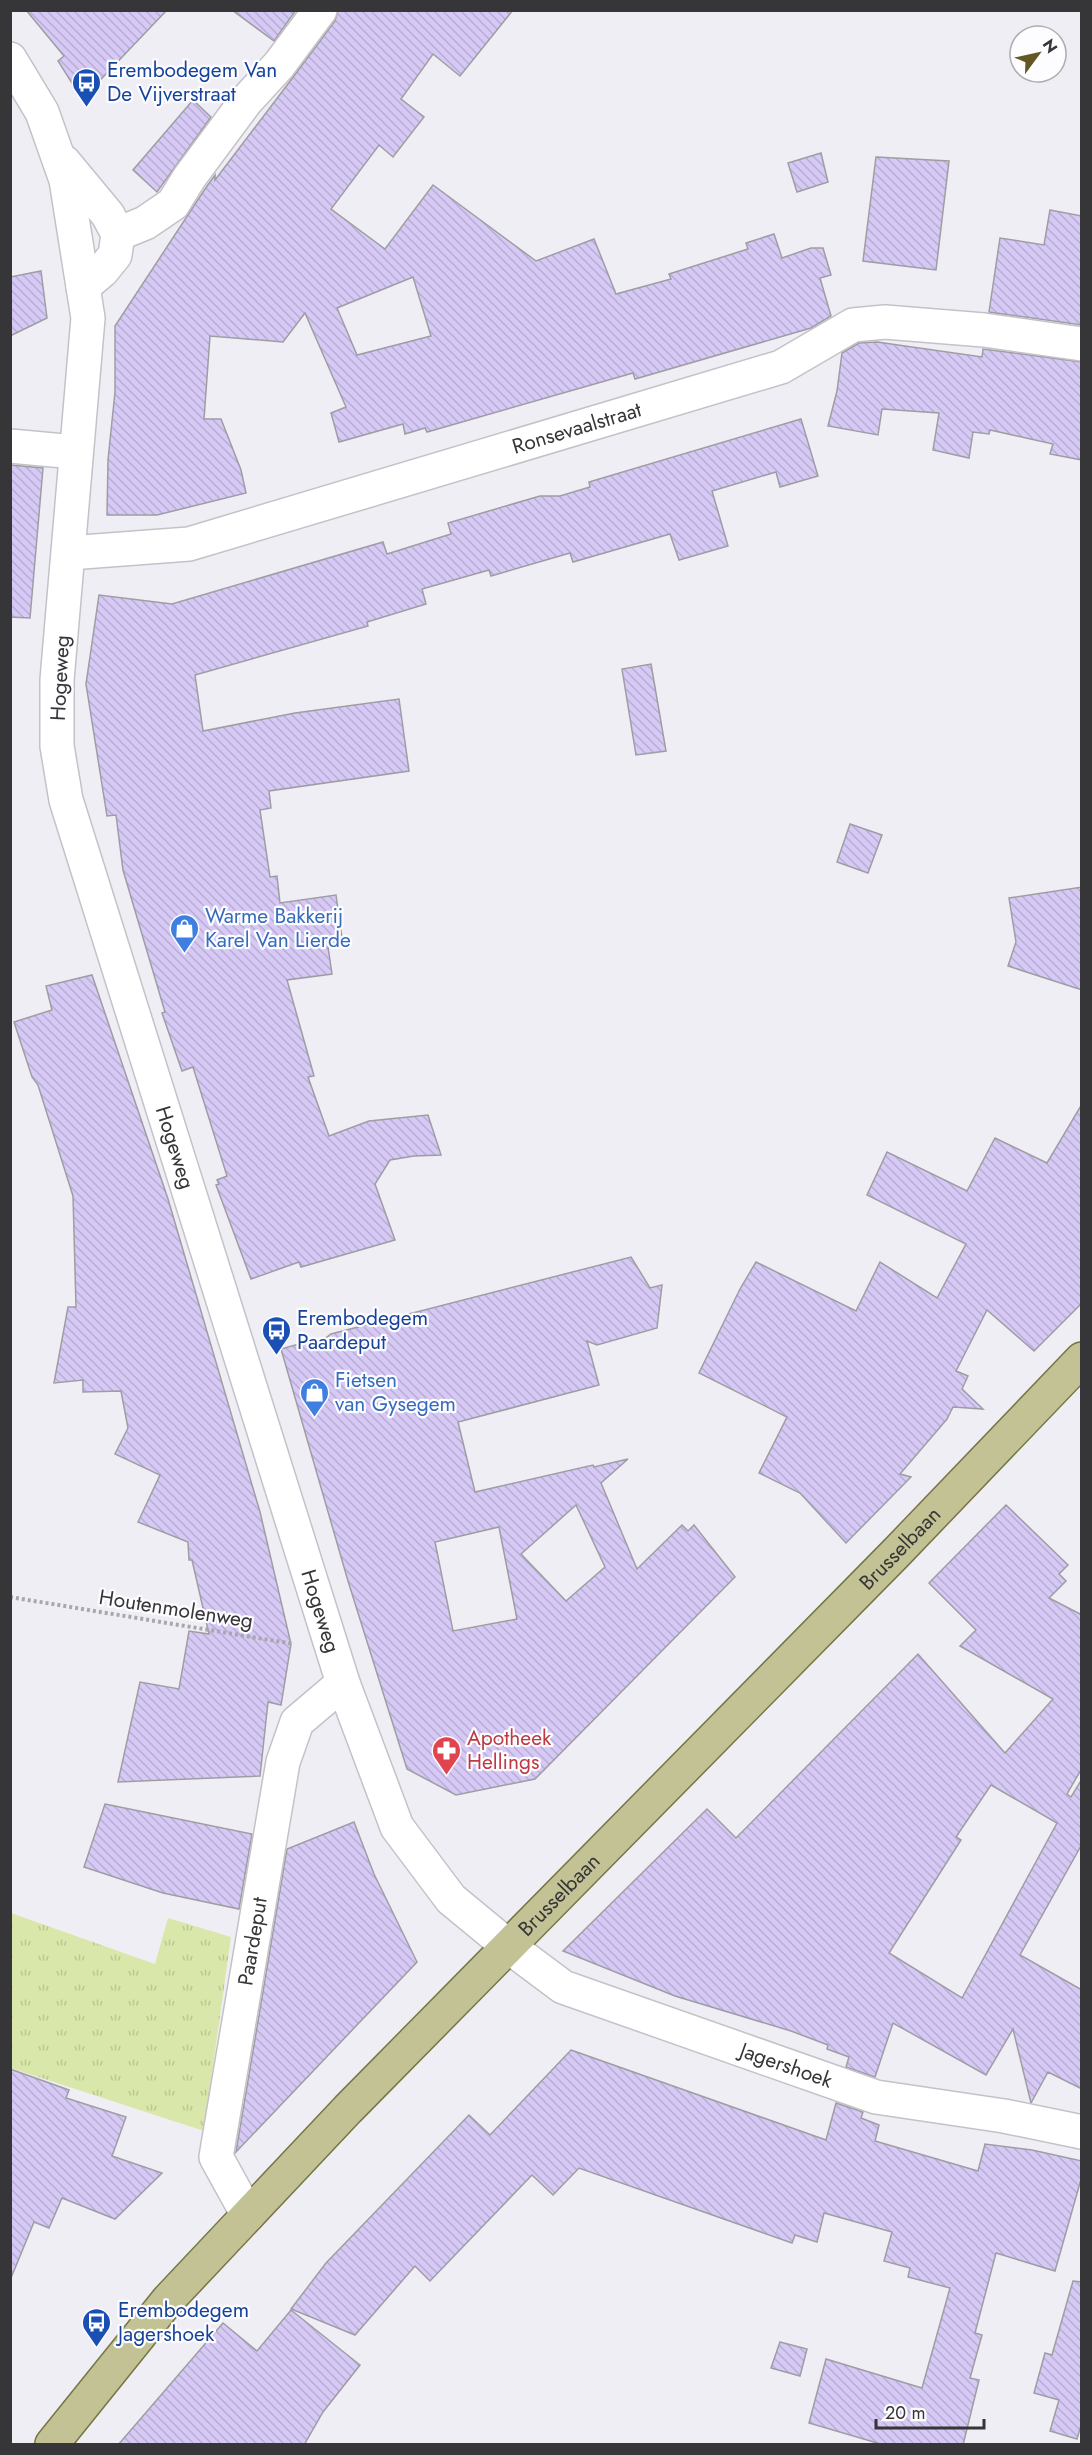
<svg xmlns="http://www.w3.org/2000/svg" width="1092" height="2455" font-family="Jost,sans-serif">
	<defs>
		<pattern id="grass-tufts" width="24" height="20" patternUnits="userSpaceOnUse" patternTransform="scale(1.5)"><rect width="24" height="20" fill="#dae7aa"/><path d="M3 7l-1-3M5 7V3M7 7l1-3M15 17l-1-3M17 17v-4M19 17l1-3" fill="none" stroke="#bcc793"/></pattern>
		<pattern id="building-back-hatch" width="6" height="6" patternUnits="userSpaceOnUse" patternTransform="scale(1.5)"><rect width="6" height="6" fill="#d6c9f5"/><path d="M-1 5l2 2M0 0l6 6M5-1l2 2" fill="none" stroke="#b8add3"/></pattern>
	</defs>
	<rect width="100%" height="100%" fill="#f0eef5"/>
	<!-- grass -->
	<polygon fill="url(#grass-tufts)" points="11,1913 155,1964 168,1918 231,1937 204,2131 11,2068"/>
	<!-- building -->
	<g fill="url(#building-back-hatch)" stroke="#9e9da3" stroke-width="1.5" fill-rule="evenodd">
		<polygon points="26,10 167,10 82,99 58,61 64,56"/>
		<polygon points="232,10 296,10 274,41"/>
		<path d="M338 10H513L460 76 433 54 401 99 424 117 393 157 379 145 331 209 385 249 433 185 536 261 594 239 616 294 671 279 669 274 748 249 746 243 774 234 782 258 811 248H823L831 275 820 278 831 316 811 328 635 379 633 373 427 432 425 428 405 434 403 424 339 442 331 413 346 407 305 313 283 342 210 336 204 419H221L241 470 246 493 157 515H107L108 460 115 392V326L205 189 215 175V180L294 76 335 21ZM413 277 431 336 357 355 337 308Z"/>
		<polygon points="193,100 211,117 157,192 133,170"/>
		<polygon points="821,153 828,182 797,192 788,163"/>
		<polygon points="876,157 949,161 936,270 863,261"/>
		<polygon points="1050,210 1082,216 1082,325 989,312 1000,238 1044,245"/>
		<polygon points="41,271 47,318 10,336 10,277"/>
		<polygon points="877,342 982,357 983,349 1082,362 1082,460 1050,454 1053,444 990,430 989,434 973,432 969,458 933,450 939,413 882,409 878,435 828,426 837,391 842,353 859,343"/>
		<polygon points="801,419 818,476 780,487 776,472 712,491 728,546 679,560 670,534 573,562 570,553 491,576 489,570 422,589 426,604 367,622 368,626 195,675 203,731 295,713 399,699 409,771 269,791 271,808 260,810 270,877 277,876 280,903 336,895 343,945 328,947 332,974 287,980 314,1076 308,1077 329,1136 369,1121 428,1115 441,1155 414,1156 390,1160 375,1184 395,1240 301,1267 299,1262 251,1279 216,1185 219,1184 217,1180 227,1176 193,1067 182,1071 162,1013 165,1012 123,870 116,815 107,816 86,684 99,595 172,604 383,542 387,554 451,534 448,523 540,496 560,496 590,487 589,482"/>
		<polygon points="10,465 43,468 30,618 10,617"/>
		<polygon points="651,664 666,751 636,755 622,669"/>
		<polygon points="850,824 882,835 868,873 837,862"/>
		<polygon points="1082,887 1082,990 1008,966 1016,942 1009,898"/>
		<polygon points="92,975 168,1199 260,1512 291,1644 281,1705 268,1702 260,1776 118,1782 140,1682 179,1689 189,1631 209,1634 192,1560 189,1560 188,1542 138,1522 160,1475 115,1454 128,1428 121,1391 83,1392 83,1380 54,1383 68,1307 76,1307 73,1196 38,1085 32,1077 14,1022 52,1010 46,986"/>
		<polygon points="1082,1104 1082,1303 1034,1351 987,1310 956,1371 968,1376 962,1389 983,1409 953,1407 947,1419 900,1474 911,1477 846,1543 800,1493 759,1473 787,1417 699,1373 740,1289 756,1262 856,1311 880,1262 937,1298 966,1244 867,1195 887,1152 967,1191 995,1138 1047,1163"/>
		<path d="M631 1257 650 1288 662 1285 657 1328 597 1345 587 1341 599 1385 458 1422 475 1492 593 1465 594 1467 628 1459 601 1483 637 1569 682 1525 688 1531 694 1525 735 1577 535 1779 456 1795 407 1769 348 1581 281 1349 313 1340 319 1343 331 1334ZM576 1505 605 1567 566 1601 521 1554ZM499 1527 517 1619 453 1631 435 1542Z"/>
		<path d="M1006 1505 1068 1565 1059 1574 1066 1581 1049 1598 1082 1615V1768L1067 1794 1071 1797 1082 1779V1844L1020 1955 1082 1990V2089L1048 2072 1031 2103 1013 2029 986 2075 893 2023 875 2077 846 2067 849 2057 827 2049 828 2045 791 2031 675 1996 563 1951 707 1809 736 1838 918 1654 1005 1753 1053 1699 960 1646 976 1630 929 1583ZM991 1785 1057 1823 962 1998 889 1953 961 1840 956 1837Z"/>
		<polygon points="105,1804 252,1834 239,1909 163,1893 84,1867"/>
		<polygon points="354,1822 374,1874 417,1962 236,2152 287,1849"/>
		<polygon points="571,2050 826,2140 836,2103 863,2112 861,2118 879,2125 875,2141 978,2171 985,2144 1032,2150 1082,2161 1082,2176 1055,2271 996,2253 975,2333 982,2335 970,2378 979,2380 963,2445 884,2445 809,2423 826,2359 922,2388 950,2288 908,2277 910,2268 884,2261 892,2232 824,2213 817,2242 795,2235 792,2243 579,2168 553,2195 532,2175 430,2281 415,2266 355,2335 291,2309 326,2263 469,2115 490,2135"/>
		<polygon points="10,2069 69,2090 66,2098 126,2117 112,2156 162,2173 115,2219 62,2198 49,2228 34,2222 11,2278"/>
		<polygon points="1073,2281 1082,2282 1082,2422 1077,2439 1050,2431 1059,2400 1034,2393 1045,2353 1052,2355"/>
		<polygon points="291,2310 360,2365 323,2412 304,2445 118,2445 223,2323 257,2351"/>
		<polygon points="780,2342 807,2349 800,2376 771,2368"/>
	</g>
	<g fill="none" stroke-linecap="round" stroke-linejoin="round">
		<defs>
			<g id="minor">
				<path id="s1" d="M10 59 42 112 66 180 88 318 57 680V746L66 800 343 1683 397 1827 451 1899 508 1946 563 1987 876 2097 1004 2116 1082 2132"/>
				<polyline points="64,162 108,215 118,234 115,255 102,271 83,287"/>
				<polyline points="118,234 145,223 173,204 189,178 246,101 279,65 320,10"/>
				<polyline points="10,446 75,452"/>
				<path id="s2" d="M69 553 189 544 781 367 853 325 885 322 984 330 1082 344"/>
				<path id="s3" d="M248 2215 216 2157 283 1762 297 1722 343 1683"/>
			</g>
			<g id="major">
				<path id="s4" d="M52 2444 168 2300 348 2109 896 1553 1082 1359"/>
			</g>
		</defs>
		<!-- minor casing -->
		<use href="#minor" stroke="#c4c2c8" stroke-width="36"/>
		<!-- major casing -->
		<use href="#major" stroke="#767645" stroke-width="36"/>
		<!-- path -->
		<polyline stroke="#a9a7ac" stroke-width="4" stroke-dasharray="3 3" stroke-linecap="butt" points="10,1597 294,1644"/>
		<!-- minor -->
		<use href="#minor" stroke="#fff" stroke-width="33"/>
		<!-- major -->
		<use href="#major" stroke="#c2c294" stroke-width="33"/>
	</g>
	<!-- icons -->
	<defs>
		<symbol id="bus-pin" viewBox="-11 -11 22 30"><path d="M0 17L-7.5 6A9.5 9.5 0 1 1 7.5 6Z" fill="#1a4fb4" stroke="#fdfcff"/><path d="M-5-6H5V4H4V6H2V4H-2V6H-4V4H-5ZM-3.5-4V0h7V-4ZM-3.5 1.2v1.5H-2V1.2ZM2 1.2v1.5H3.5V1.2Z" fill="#fff"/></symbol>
		<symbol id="shop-pin" viewBox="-11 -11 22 30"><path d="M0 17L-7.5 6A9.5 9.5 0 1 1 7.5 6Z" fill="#3f7fe0" stroke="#fdfcff"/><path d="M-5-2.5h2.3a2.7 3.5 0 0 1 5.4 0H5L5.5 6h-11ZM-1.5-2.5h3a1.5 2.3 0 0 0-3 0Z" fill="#fff"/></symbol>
		<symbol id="pharmacy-pin" viewBox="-11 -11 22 30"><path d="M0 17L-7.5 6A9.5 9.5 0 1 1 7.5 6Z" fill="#e0444e" stroke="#fdfcff"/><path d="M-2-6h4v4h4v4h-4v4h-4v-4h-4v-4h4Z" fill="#fff"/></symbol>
	</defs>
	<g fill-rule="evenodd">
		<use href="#bus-pin" x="70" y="66" width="33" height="45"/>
		<use href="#shop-pin" x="168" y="912" width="33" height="45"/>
		<use href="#bus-pin" x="260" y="1314" width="33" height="45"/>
		<use href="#shop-pin" x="298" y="1376" width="33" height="45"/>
		<use href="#pharmacy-pin" x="430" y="1734" width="33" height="45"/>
		<use href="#bus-pin" x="80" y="2306" width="33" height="45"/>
	</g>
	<g text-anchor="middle" stroke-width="4.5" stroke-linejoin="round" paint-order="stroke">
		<!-- transit labels -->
		<g font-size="21" fill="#164399" stroke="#fdfcff" text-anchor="start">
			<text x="107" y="77">Erembodegem Van<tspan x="107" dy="24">De Vijverstraat</tspan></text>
			<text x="297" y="1325">Erembodegem<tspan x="297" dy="24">Paardeput</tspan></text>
			<text x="118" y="2317">Erembodegem<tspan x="118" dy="24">Jagershoek</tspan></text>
		</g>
		<!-- street labels -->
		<g font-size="21" fill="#363537" stroke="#fdfcff">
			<text dy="7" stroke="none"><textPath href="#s2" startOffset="525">Ronsevaalstraat</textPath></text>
			<text transform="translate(60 678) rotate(-87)" y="7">Hogeweg</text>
			<text dy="7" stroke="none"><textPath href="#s1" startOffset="1122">Hogeweg</textPath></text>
			<text dy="7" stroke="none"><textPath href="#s4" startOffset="1234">Brusselbaan</textPath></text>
			<text transform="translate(176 1609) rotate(9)" y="7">Houtenmolenweg</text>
			<text dy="7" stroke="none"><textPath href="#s1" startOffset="1608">Hogeweg</textPath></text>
			<text dy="7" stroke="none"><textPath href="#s4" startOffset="748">Brusselbaan</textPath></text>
			<text dy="7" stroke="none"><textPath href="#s3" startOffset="285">Paardeput</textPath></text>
			<text dy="7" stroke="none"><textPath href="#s1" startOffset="2306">Jagershoek</textPath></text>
		</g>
		<!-- shop labels -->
		<g font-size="21" fill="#366cbe" stroke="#fdfcff" text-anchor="start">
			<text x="205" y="923">Warme Bakkerij<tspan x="205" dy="24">Karel Van Lierde</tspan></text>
			<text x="335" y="1387">Fietsen<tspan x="335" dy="24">van Gysegem</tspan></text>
		</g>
		<!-- health labels -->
		<g font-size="21" fill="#be3a42" stroke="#fdfcff" text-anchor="start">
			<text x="467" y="1745">Apotheek<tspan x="467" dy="24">Hellings</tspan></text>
		</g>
	</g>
	<!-- border -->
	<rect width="1092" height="2455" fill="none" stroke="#363537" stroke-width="24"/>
	<!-- north arrow -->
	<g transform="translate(1038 54) rotate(57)"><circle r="28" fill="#fdfcff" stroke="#adacaf" stroke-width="1.5"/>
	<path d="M0-4.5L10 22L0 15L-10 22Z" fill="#635724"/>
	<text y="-9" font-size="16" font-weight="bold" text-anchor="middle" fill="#363537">N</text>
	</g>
	<!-- scale -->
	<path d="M876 2419v9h108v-9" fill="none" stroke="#363537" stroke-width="3"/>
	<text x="885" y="2419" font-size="18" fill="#363537" stroke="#fdfcff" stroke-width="4.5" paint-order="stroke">20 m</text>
</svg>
